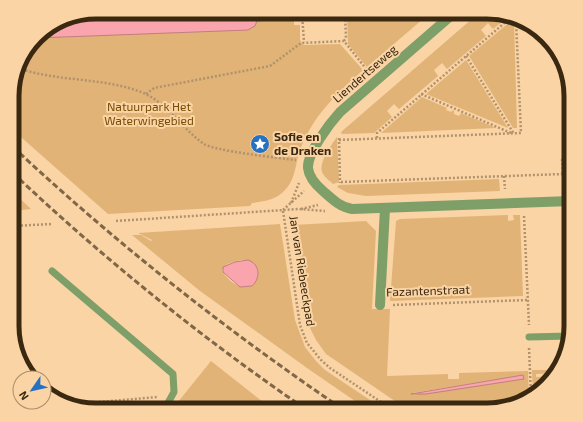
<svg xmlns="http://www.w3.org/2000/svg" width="583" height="422" font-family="'Exo 2',sans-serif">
	<rect width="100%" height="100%" fill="#fad4a5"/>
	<!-- green -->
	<g fill="#e1b377" fill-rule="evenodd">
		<polygon points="480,12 492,12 507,18 493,29 488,23 481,30 486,36 447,69 442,63 434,70 438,76 399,109 394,104 387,111 392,117 374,133 342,134 341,132"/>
		<polygon points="430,13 367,67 348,44 347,14"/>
		<path d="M294 14V25H300V40L303 45 340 44 363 70C338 92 315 114 302 145 295 160 297 178 285 190 276 200 265 201 252 203L250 206 108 214 13 130V85L23 54 41 33 69 17Z"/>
		<polygon points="512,20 514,20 517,128 513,128 469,56"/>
		<polygon points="466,60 508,128 426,94"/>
		<polygon points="422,97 447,108 446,110 451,112 453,110 454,111 454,114 459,116 461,113 496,128 381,133"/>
		<path d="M337 137 339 182 333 184C330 181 324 177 322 172 319 162 331 145 337 137Z"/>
		<polygon points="499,179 500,191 366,196 348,193 337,187 339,185"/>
		<polygon points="13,192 31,209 13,211"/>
		<polygon points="508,215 508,221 514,220 513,215 520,215 523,296 390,301 396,221 400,219"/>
		<path d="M366 221 376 231 372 309H390L387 376 448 374V379H459V373L528 371 529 397 524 401 487 410H449L445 408 443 410H408L326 354 316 340 309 326 298 257 302 256 301 247H297L293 225ZM523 375V379L412 395 413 393Z"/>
		<path d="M280 224 295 320 305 347 316 361 325 370 385 410H368L307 368 200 291 132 235H141L151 241 152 240 138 233ZM241 260 250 261 257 270 258 275 248 287C237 288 228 280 222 271 224 263 234 262 241 260Z"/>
		<polygon points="211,361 273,410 178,410 174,407"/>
		<polygon points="532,370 556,370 555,373 536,374 536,377 554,376 533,394"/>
	</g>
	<!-- water -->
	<g fill="#faa4ad" stroke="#c07f7e">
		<polygon points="260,15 260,21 257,21 255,26 248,30 37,38 41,33 69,17"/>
		<path d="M248 260C260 264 261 278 252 286L240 287 223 272V267L235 262Z"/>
		<polygon points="523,375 524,379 426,394 411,394"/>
	</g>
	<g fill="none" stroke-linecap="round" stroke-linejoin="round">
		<!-- path -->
		<g stroke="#b1926c" stroke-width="2.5" stroke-dasharray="2 2" stroke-linecap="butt">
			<polyline points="302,14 304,42"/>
			<polyline points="344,41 346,38 345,14"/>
			<polyline points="466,56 514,134"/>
			<path d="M18 68C57 82 102 77 141 92 167 102 181 128 204 144 215 151 279 158 296 160"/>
			<polyline points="146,94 154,88 270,66 301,43 344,41 367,70"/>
			<polyline points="421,94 511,133"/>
			<polyline points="339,138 340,183"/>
			<polyline points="377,138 377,133 509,19"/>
			<polyline points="339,140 521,133 516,21"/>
			<polyline points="504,176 505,189"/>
			<polyline points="341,182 563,174"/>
			<polyline points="564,189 562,160 571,156"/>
			<polyline points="291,203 299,183"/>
			<polyline points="301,209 318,205"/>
			<polyline points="283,210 304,191"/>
			<polyline points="283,211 300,325 307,343 321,360 330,368 393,410"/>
			<polyline points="524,216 529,325"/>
			<polyline points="116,221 299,209 325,211"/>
			<polyline points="13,226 52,224"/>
			<polyline points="393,305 527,300"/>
			<polyline points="529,348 531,396"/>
			<polyline points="75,404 158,397"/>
		</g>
		<!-- service -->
		<g stroke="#7f9f68" stroke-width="7">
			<polyline points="52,271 173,374 174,392 164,410"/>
			<polyline points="529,337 569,336"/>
		</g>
		<!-- minor -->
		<g stroke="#7f9f68" stroke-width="10">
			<path d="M454 13 340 112C330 123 307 153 308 168 309 178 316 185 323 191 332 199 340 207 352 209L571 201"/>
			<polyline points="380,305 385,208"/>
		</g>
		<!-- rail -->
		<g stroke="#806747" stroke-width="3" stroke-dasharray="6 3" stroke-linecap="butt">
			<path d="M13 147C116 243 227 331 344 410"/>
			<path d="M13 173C104 259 203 339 307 410"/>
		</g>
	</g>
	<!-- icons -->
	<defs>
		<symbol id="sight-disc" viewBox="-11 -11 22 22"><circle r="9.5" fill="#2672c2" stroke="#fad4a5"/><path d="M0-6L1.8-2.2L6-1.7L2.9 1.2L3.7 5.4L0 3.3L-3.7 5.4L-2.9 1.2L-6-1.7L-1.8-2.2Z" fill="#fff"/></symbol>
	</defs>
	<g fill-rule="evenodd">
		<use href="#sight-disc" x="249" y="133" width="22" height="22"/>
	</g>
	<g text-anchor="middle" stroke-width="4" stroke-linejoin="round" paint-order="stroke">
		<!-- street labels -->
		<g font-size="12" fill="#3a2810" stroke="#fad4a5">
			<text transform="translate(365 74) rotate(-41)" y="4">Liendertseweg</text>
			<text transform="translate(302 271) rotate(81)" y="4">Jan van Riebeeckpad</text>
			<text transform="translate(428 291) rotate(-2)" y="4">Fazantenstraat</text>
		</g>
		<!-- park labels -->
		<g font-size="12" fill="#774d06" stroke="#fad4a5">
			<text x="149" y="111">Natuurpark Het<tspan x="149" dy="14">Waterwingebied</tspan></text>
		</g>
		<!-- poi labels -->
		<g font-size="12" font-weight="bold" fill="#3a2810" stroke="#fad4a5" text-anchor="start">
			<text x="274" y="141">Sofie en<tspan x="274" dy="14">de Draken</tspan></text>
		</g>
	</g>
	<!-- crop -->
	<path d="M0 0H583V422H0ZM96 19H487A77 77 0 0 1 564 96V326A77 77 0 0 1 487 403H96A77 77 0 0 1 19 326V96A77 77 0 0 1 96 19Z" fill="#fad4a5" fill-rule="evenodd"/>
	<path fill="none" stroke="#3a2810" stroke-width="5" d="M96 19H487A77 77 0 0 1 564 96V326A77 77 0 0 1 487 403H96A77 77 0 0 1 19 326V96A77 77 0 0 1 96 19Z"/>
	<!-- north arrow -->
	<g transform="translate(32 390) rotate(236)"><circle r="19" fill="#fad4a5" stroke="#ad8f69"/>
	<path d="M0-3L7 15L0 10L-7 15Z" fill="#2672c2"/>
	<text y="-6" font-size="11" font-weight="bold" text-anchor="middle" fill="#3a2810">N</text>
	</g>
</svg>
